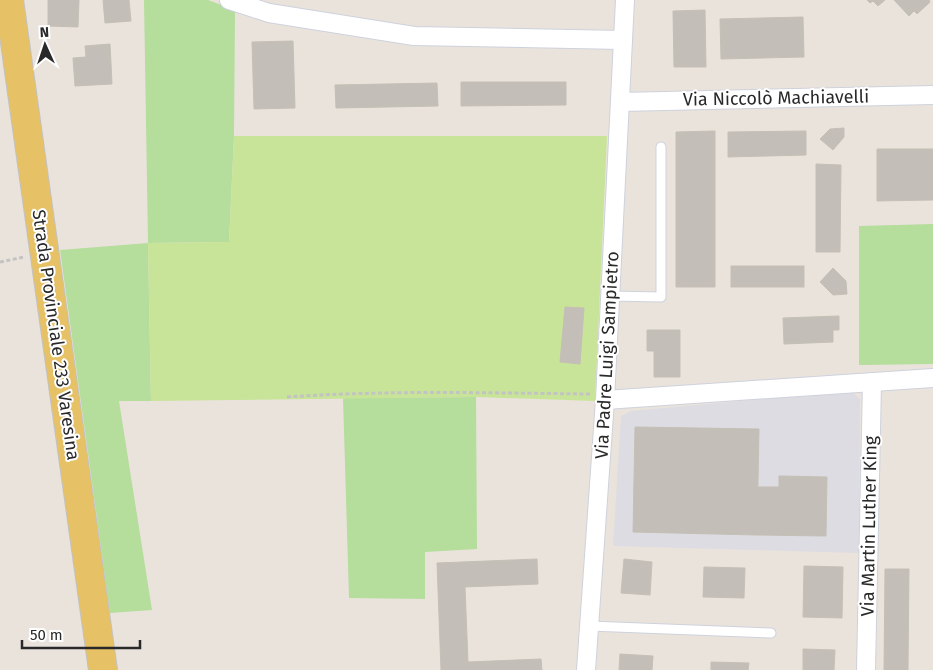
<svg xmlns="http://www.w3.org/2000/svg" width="933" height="670" font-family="'Fira Sans',sans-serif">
	<rect width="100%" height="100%" fill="#eae3dc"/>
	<!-- industrial -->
	<polygon fill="#dddce3" points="851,391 860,399 859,553 613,546 621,416 631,411"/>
	<!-- green -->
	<g fill="#b5dd9c">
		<polygon points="144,0 208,0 235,10 234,136 229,242 148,243 151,401 119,401 152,610 110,613 60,250 148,243"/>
		<polygon points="933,224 933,364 859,365 859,226"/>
		<polygon points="476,397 477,549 425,552 425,599 349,598 343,398"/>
	</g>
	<!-- pitch -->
	<polygon fill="#c8e498" points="234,136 607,136 595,401 476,397 151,401 148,243 229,242"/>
	<!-- building -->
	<g fill="#c3beb7" stroke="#c5bfb5">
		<polygon points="48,0 79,0 78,27 48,26"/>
		<polygon points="103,0 129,0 131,21 105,23"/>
		<polygon points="867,0 885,0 878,6 873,1 870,3"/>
		<polygon points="894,0 929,0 930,2 917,14 914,11 909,16"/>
		<polygon points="705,10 706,67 674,67 673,11"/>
		<polygon points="803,17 804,57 721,59 720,19"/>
		<polygon points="293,41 295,108 254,109 252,42"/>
		<polygon points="110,44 112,84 75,86 73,58 86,57 85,46"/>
		<polygon points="461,82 566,82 566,105 461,106"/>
		<polygon points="437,83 438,106 336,108 335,85"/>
		<polygon points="844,128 844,137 833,150 820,139 830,129"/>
		<polygon points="715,131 715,287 676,287 676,132"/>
		<polygon points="806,131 806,155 728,157 728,132"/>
		<polygon points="877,149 933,149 933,200 877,201"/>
		<polygon points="816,164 841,165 840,252 816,252"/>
		<rect x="731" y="266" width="73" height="21"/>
		<polygon points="833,268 846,281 847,294 833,295 820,282"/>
		<polygon points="565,307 584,308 580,364 560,362"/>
		<polygon points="839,316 839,330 833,330 833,342 784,344 783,318"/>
		<polygon points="647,330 680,330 680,377 654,377 654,351 647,351"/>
		<polygon points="635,427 759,429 757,535 633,532"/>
		<polygon points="779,476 827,477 826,536 757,535 758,487 779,487"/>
		<polygon points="537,559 538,584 465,587 468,662 541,659 542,670 441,670 437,563"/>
		<polygon points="624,559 652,562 650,595 621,593"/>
		<polygon points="804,566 843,567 842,618 803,617"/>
		<polygon points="704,567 745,568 744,598 703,597"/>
		<polygon points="885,569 909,569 908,670 884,670"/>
		<polygon points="803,649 835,650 834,670 803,670"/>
		<polygon points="620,654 653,656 652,670 619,670"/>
		<polygon points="711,662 749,663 748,670 711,670"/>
	</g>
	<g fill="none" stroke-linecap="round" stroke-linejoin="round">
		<defs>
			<g id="lane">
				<polyline points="610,296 661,297 661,147"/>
				<polyline points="589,626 771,633"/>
			</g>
			<g id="street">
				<polyline points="229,0 269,13 414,36 623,40"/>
				<polyline points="620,102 933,95"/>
				<polyline points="605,400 933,378"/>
				<polyline points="586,670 605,400 625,0"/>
				<polyline points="866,670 872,382"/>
			</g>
			<polyline id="primary" points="9,0 103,670"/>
		</defs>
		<!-- lane casing -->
		<use href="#lane" stroke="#ced2dd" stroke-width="11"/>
		<!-- street casing -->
		<use href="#street" stroke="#ced2dd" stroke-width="20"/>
		<!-- primary casing -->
		<use href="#primary" stroke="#c3c3c3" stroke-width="30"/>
		<!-- path -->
		<g stroke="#c3c3c3" stroke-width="3" stroke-dasharray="4 2.5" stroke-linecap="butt">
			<polyline points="0,262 24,257"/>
			<path d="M287 397C388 390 490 393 591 394"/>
		</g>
		<!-- lane -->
		<use href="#lane" stroke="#fff" stroke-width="9"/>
		<!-- street -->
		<use href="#street" stroke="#fff" stroke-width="18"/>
		<!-- primary -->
		<use href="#primary" stroke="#e6c165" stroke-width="28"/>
	</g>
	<g text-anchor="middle" stroke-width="4" stroke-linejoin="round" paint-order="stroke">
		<!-- street labels -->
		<g font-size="18" fill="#292929" stroke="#fff">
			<text transform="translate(776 98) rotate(-1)" y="6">Via Niccolò Machiavelli</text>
			<text transform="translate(56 335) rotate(82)" y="6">Strada Provinciale 233 Varesina</text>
			<text transform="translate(607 355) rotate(-87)" y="6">Via Padre Luigi Sampietro</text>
			<text transform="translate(869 526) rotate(-89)" y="6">Via Martin Luther King</text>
		</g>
	</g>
	<!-- north arrow -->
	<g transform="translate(45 45) rotate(357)" stroke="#ffffff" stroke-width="4" paint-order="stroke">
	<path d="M0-4L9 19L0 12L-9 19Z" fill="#292929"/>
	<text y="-8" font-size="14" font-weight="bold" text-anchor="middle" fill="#292929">N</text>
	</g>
	<!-- scale -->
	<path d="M22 640v8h118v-8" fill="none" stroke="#292929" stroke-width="2.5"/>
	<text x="30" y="640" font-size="15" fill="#292929" stroke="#ffffff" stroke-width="4" paint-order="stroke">50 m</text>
</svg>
